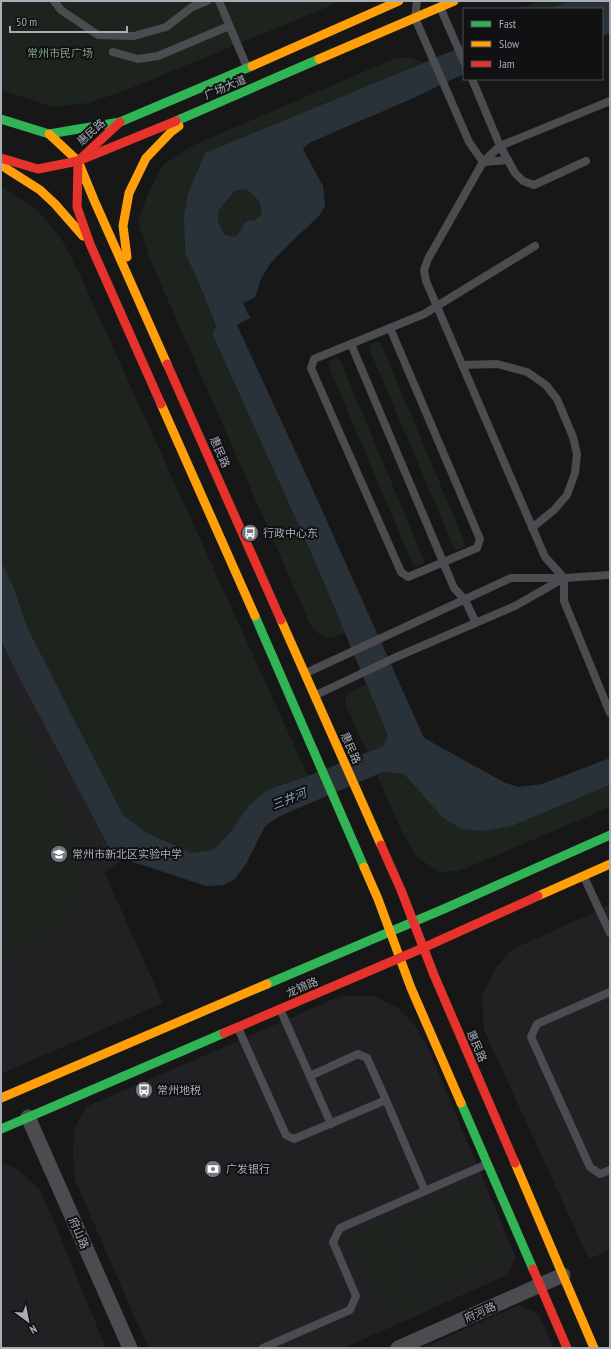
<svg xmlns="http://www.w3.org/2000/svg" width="611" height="1349" font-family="'PT Sans Narrow','Noto Sans SC',sans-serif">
	<rect width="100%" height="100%" fill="#171717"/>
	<!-- built -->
	<g fill="#212123">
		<polygon points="1,640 13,666 110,849 124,859 104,872 163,1003 1,1074"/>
		<polygon points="610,905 610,1250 589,1259 484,1030 482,996 496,967 513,949"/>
		<polygon points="341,996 373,996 397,1007 414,1024 428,1048 516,1257 507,1275 344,1348 148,1348 75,1180 73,1151 75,1127 86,1107"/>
		<polygon points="1,1162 18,1169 41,1191 106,1348 1,1348"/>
		<polygon points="519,1305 539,1314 554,1348 422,1348"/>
	</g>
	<!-- green -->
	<g fill="#1d241e">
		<polygon points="1,1 342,1 126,90 89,103 54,107 1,90"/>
		<polygon points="539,1 570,1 547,9 521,9"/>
		<path d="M408 57 424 62 205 153 188 193 184 216 185 253 199 283 216 327 212 335 314 559 345 633C329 639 323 640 311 626L149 257 138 220 150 189 163 165 194 145 393 59Z"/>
		<polygon points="1,187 5,189 37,210 61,238 80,275 308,776 267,790 228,835 213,850 192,853 148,833 123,815 27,627 13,586 1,562"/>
		<path d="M246 189 255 196 262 208 261 215 255 220 246 221C238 231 241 241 224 234L218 222V211L235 191Z"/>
		<polygon points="377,341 381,344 465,543 465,547 457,550 454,548 369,348 370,344"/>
		<polygon points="336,358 340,360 424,560 424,564 416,567 413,565 328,365 329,361"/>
		<polygon points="1,677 80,850 82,876 73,902 56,927 33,945 1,959"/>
		<polygon points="366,684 388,736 383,746 367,752 345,704 346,696 353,691"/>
		<polygon points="383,772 404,774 443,818 514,825 610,785 610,807 459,871 439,872 417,857 401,830 377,775"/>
		<polygon points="477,1183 509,1258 469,1276 437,1200"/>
		<polygon points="434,1200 466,1276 426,1293 394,1217"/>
		<polygon points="387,1220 414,1283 377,1299 351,1236"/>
		<polygon points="421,1285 429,1304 394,1320 385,1301"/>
	</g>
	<!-- water -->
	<g fill="#2a3239" fill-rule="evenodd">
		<polygon points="570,1 610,1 610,33 602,37 602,9 547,9"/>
		<path d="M464 46V74L409 100 311 142 304 147 303 149 323 186 325 206 319 216 290 243 270 264 261 279 255 297 243 303 250 318 237 325 308 479 424 738 505 783 519 787 542 784 610 758V785L514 825 484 831 462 829 443 818 404 774 383 772 280 816 265 826 246 864 235 879 224 885 206 886 124 859 110 849 13 666 1 640V562L13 586 27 627 123 815 148 833 192 853 213 850 228 835 249 806 267 790 308 776 383 746 388 736 314 559 212 334 216 326 199 283 185 253 184 216 188 193 205 153ZM246 189C255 196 263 202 261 215L255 220 246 221C238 231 241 241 224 234L218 222V211L235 191Z"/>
	</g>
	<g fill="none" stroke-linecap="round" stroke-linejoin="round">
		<!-- lane -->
		<g stroke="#4b4c50" stroke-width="8">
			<polyline points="54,1 61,10 98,35 134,36 166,27 192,7 207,1"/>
			<polyline points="219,1 247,67"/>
			<polyline points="417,1 415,18 469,142 483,162 508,160"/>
			<polyline points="440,7 464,62"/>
			<polyline points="113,52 138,59 158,56 229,26"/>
			<polyline points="472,79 500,146 515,173 523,181 534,185 586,161"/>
			<polyline points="610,101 500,146 483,162 428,259 424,270 426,281 545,557 564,578 610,575"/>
			<polyline points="390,328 480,539 477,548 408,577 401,572 311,368 314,359 424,314 535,246"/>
			<polyline points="351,344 454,588 465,600 476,623"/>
			<polyline points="462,365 497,364 527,372 546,385 557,399 573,437 577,454 575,473 567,495 554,510 532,528"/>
			<polyline points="564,578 564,601 610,713"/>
			<polyline points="306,673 511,578 564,578"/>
			<polyline points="316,695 394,658 515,606 564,578"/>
			<polyline points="584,877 610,933"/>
			<polyline points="610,992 537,1024 531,1037 590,1167 600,1174 610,1170"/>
			<polyline points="280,1009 331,1124"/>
			<polyline points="238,1028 286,1135 294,1139 386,1100 425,1191"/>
			<polyline points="310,1076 358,1054 367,1058 386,1100"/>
			<polyline points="263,1348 350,1310 356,1296 333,1242 340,1228 487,1164"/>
		</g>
		<!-- street -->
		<g stroke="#4b4c50" stroke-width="15">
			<polyline points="28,1117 130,1348"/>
			<polyline points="398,1348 563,1275"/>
		</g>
		<!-- fast -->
		<g stroke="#30b455" stroke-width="9">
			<polyline points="1,119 49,134 120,122 252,66"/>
			<polyline points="176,121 319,59"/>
			<polyline points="255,616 364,867"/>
			<polyline points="267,984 446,908 610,835"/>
			<polyline points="461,1103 533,1269"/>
			<polyline points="1,1129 224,1033"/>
		</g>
		<!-- slow -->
		<g stroke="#ff9f0a" stroke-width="9">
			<polyline points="319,59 454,1"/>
			<polyline points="252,66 399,1"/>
			<polyline points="49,134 78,161 94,200 167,364"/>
			<polyline points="4,167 40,190 55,204 83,236"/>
			<polyline points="127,257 123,226 129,193 146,158 171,132 179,126"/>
			<polyline points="161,404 255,616"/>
			<polyline points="281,620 381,845"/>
			<polyline points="364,867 378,899 411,988 461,1103"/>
			<polyline points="538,896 610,864"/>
			<polyline points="1,1098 267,984"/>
			<polyline points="515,1163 594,1348"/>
		</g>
		<!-- jam -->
		<g stroke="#e5322d" stroke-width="9">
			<polyline points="120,122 78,161 77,207 90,244 161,404"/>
			<polyline points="1,158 38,169 78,161 176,121"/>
			<polyline points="167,364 281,620"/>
			<polyline points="381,845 401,890 434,975 515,1163"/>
			<polyline points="224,1033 423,948 538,896"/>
			<polyline points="533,1269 567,1348"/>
		</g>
	</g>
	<!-- icons -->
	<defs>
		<symbol id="bus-disc" viewBox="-11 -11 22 22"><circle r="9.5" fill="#757880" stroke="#111113"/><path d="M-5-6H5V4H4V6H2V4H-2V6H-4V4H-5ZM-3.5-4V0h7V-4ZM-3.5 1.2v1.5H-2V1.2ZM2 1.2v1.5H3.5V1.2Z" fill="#fff"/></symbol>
		<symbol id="school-disc" viewBox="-11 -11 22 22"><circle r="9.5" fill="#757880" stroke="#111113"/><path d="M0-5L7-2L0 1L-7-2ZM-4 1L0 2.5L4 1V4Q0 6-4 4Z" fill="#fff"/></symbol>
		<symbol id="bank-disc" viewBox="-11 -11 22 22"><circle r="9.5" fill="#757880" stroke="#111113"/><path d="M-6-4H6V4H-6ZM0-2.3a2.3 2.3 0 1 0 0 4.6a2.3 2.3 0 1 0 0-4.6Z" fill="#fff"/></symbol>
	</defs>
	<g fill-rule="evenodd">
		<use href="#bus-disc" x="240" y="523" width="20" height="20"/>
		<use href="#school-disc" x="49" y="844" width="20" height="20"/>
		<use href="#bus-disc" x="134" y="1080" width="20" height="20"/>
		<use href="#bank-disc" x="203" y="1159" width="20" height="20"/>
	</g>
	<g text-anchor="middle" stroke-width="4" stroke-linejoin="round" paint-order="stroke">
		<!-- park labels -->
		<g font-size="11" fill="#7fa381" stroke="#111113">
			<text x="60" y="57">常州市民广场</text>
		</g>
		<!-- street labels -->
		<g font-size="11" fill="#a8adb8" stroke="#111113">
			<text transform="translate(225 87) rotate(-23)" y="4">广场大道</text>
			<text transform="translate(91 132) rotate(-42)" y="4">惠民路</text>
			<text transform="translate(220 452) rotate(66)" y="4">惠民路</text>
			<text transform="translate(351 748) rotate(66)" y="4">惠民路</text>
			<text transform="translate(302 987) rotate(-23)" y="4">龙锦路</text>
			<text transform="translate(477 1046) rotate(67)" y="4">惠民路</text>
			<text transform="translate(79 1233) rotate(66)" y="4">府山路</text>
			<text transform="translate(480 1312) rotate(-24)" y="4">府河路</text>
		</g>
		<!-- poi labels -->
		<g font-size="11" fill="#a8adb8" stroke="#111113" text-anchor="start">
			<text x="263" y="537">行政中心东</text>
			<text x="72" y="858">常州市新北区实验中学</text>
			<text x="157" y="1094">常州地税</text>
			<text x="226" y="1173">广发银行</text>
		</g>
		<!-- water labels -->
		<g font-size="12" font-style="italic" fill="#7f9bb3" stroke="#111113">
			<text transform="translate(289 799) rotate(-22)" y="4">三井河</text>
		</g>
	</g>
	<!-- border -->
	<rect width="611" height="1349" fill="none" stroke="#a8adb8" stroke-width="4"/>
	<!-- legend -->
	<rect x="463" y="8" width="140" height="72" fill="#111113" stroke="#4d4f55"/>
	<rect x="471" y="21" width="20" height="6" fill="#30b455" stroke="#4d4f55"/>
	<text x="499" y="28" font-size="12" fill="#a8adb8">Fast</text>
	<rect x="471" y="41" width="20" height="6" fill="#ff9f0a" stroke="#4d4f55"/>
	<text x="499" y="48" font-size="12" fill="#a8adb8">Slow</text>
	<rect x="471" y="61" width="20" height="6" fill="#e5322d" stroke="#4d4f55"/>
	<text x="499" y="68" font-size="12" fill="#a8adb8">Jam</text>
	<!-- north arrow -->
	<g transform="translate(28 1321) rotate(148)" stroke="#111113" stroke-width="3" paint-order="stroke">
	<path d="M0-3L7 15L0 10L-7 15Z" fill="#a8adb8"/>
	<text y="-6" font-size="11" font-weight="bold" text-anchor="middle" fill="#a8adb8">N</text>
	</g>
	<!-- scale -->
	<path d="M10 26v6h117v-6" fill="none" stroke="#a8adb8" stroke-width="2"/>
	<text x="16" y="26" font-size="12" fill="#a8adb8" stroke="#111113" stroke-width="3" paint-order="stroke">50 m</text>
</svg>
